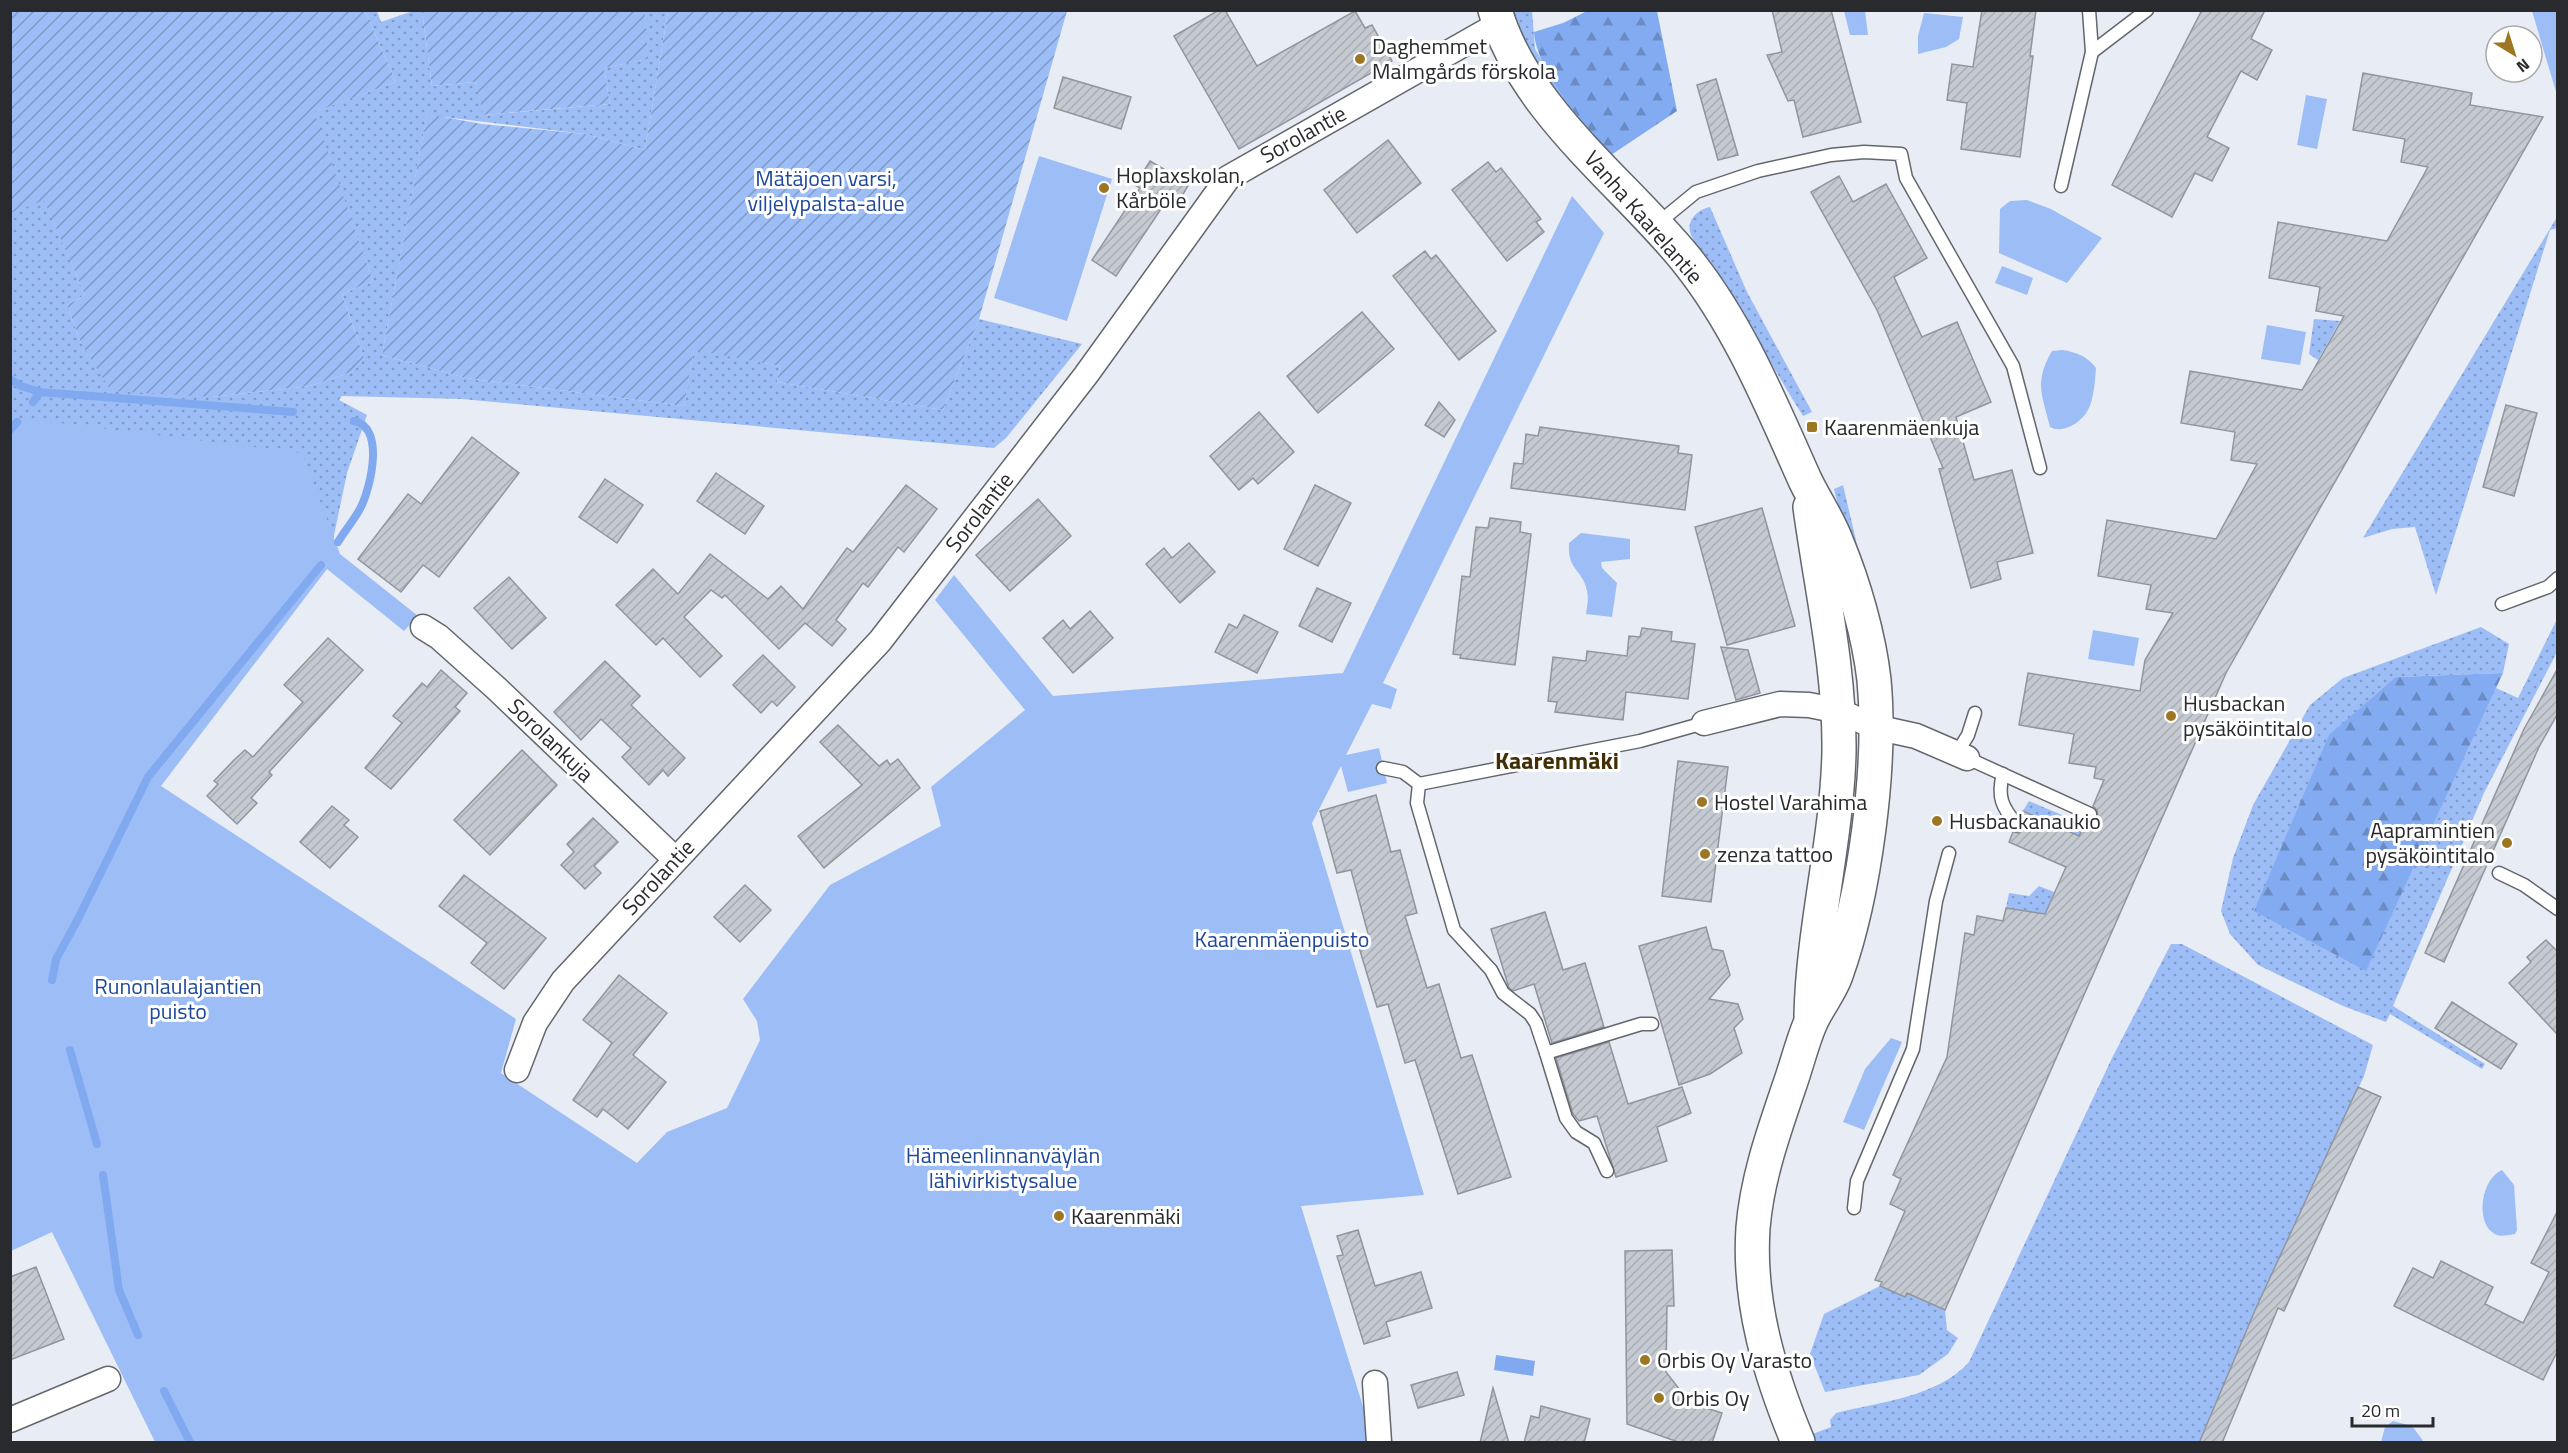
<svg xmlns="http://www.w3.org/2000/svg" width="2568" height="1453" font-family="'Titillium Web',sans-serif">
	<defs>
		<pattern id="grass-dots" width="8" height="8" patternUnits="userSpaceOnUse" patternTransform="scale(1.5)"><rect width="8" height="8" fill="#9dbdf6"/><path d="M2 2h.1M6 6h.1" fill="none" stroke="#809ac8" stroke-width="1.8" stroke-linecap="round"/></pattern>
		<pattern id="forest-firs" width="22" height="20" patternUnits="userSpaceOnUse" patternTransform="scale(1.5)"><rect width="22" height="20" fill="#83abf2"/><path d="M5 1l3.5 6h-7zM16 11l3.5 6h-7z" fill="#6b8bc4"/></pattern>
		<pattern id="garden-furrows" width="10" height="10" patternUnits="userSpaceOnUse" patternTransform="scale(1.5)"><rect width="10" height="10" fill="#9dbdf6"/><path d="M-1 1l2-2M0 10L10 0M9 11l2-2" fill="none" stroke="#809ac8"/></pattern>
		<pattern id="building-hatch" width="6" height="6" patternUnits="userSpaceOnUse" patternTransform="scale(1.5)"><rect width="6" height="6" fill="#c5c9d1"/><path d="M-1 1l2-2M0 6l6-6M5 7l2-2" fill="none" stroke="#a9adb4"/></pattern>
	</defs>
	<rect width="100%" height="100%" fill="#e8ecf4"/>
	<!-- grass -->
	<g fill="url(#grass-dots)">
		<polygon points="365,11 377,11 381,22 413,11 422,11 432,86 476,82 484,115 610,104 604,68 647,59 645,11 668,11 645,150 585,134 427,115 382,355 466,378 684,406 694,349 780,366 777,382 943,410 979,319 1082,344 1006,438 994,448 462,399 342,396 339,400 367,415 347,473 327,569 11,432 11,213 44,199 85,295 67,305 81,343 212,397 310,386 352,372 364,358 342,294 373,281 313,112 396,82"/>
		<polygon points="1512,11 1532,11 1535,49 1581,123 1558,96 1527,51"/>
		<path d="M1710 207 1747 292 1812 412 1803 416C1775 372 1751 326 1724 282 1716 268 1694 247 1690 232 1687 219 1699 209 1710 207Z"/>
		<polygon points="2557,217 2557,228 2550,230 2436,595 2415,527 2392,529 2363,538"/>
		<polygon points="2314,319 2340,321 2318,360 2309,354"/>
		<polygon points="1843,485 1863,570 1855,572 1834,489"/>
		<polygon points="2557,619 2557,652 2484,793 2393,1006 2485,1064 2482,1069 2390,1014 2386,1022 2343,1006 2258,965 2230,934 2221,911 2233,858 2253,805 2310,705 2343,678 2481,627 2509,644 2503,673 2396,677 2254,910 2366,970 2496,688 2518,698"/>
		<polygon points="2029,801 2085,825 2080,836 2023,811"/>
		<polygon points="2039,886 2054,892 2026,961 2012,955 2019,910 2006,908 2009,893 2029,896"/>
		<path d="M2171 944H2182L2373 1045 2364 1076 2256 1308 2199 1442H1813L1810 1435 1831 1427 1830 1420 1836 1413C1880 1402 1938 1397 1969 1362L2112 1058Z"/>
		<polygon points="1880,1286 1904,1297 1907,1293 1945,1310 1947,1330 1958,1338 1948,1354 1919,1375 1825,1392 1810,1354 1824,1314"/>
	</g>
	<!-- forest -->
	<g fill="url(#forest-firs)">
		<path d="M1587 11H1657L1677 111 1611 155C1585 127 1536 70 1534 32L1563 23Z"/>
		<polygon points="2503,673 2366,971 2254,911 2329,735 2396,677"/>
	</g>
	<!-- park -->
	<g fill="#9dbdf6">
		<polygon points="1844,11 1865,11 1868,35 1850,35"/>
		<polygon points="2532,11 2557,11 2557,95"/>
		<polygon points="1924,13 1963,17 1959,39 1946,47 1918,54 1918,36"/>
		<polygon points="2306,95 2327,99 2317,149 2297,145"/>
		<polygon points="1039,156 1112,179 1067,321 994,298"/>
		<polygon points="1572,196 1604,233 1383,683 1397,689 1391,709 1372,704 1346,755 1379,748 1387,783 1348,792 1341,766 1312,823 1424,1195 1301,1206 1374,1442 155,1442 52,1232 11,1251 11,417 302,453 340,554 418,616 404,631 327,569 161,786 516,1019 501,1073 637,1163 667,1132 727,1108 760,1040 757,1021 743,999 830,885 941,826 931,787 1025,710 935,600 954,575 1053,696 1343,673"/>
		<polygon points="2027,200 2051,209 2102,238 2067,283 1999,253 2000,209 2010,201"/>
		<polygon points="2002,266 2033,278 2027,295 1995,283"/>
		<polygon points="2267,325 2306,332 2300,365 2261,359"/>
		<path d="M2062 350C2076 352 2087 356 2096 368 2095 380 2094 399 2088 410 2081 423 2063 434 2050 427 2042 394 2034 382 2052 351Z"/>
		<path d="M1581 533 1630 539V559L1601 562 1602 568 1617 583 1612 617 1586 614C1587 607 1589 598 1587 591 1583 569 1567 571 1569 543Z"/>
		<polygon points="2093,630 2139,638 2134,666 2088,659"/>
		<polygon points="1891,1038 1902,1042 1864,1130 1843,1122 1865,1069"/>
		<path d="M2502 1170 2514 1185 2517 1230 2515 1234C2507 1235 2498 1238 2492 1232 2476 1220 2481 1179 2502 1170Z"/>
		<polygon points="2393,1421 2412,1426 2424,1442 2381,1442 2385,1427"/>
	</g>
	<!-- garden -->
	<g fill="url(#garden-furrows)">
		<polygon points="11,10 365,11 396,82 314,112 373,281 342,294 364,358 352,372 310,386 212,397 111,391 81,343 67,305 85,295 44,200 11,213"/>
		<polygon points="422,11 645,11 648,59 604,68 610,104 483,115 476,82 432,86"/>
		<polygon points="668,11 1067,11 979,319 943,410 777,382 780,366 694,350 684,406 466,378 382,355 427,114 482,124 585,134 645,150"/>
	</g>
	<!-- water -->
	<polygon fill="#81a9f0" points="1496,1355 1535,1361 1533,1376 1494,1370"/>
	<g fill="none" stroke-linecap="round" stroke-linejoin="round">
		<!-- stream -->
		<g stroke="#81a9f0" stroke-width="8">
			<polyline points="10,379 21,386 40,392 293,412"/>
			<polyline points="33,402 40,392"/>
			<polyline points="10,430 17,422"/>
			<path d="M338 542C345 530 355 519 361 507 371 486 385 427 354 421"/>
			<polyline points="52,980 56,959 77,921 148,777 321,565"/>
			<polyline points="70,1050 97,1144"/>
			<polyline points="103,1175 119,1290 138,1335"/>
			<polyline points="164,1391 190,1442"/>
		</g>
	</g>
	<!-- building -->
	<g fill="url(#building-hatch)" stroke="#91959d" stroke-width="1.5">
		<polygon points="1219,10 1225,10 1257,66 1355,11 1365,28 1372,25 1392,61 1239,149 1174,36"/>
		<polygon points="1772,10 1831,10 1861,122 1803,137 1794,100 1788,101 1767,55 1782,52"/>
		<polygon points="1982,10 2036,10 2030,56 2033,56 2020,157 1961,149 1967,103 1947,100 1952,64 1973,67"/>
		<polygon points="2202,10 2265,10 2251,39 2272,50 2257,80 2241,71 2207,137 2229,148 2212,181 2195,173 2172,217 2112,185"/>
		<polygon points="2363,73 2472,93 2470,105 2543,117 2226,673 1945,1310 1907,1293 1905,1297 1880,1286 1882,1282 1875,1280 1905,1211 1890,1204 1901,1179 1893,1175 1947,1057 1965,933 1974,935 1977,916 2003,921 2006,908 2045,914 2066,867 2009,842 2013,832 2019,833 2024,828 2025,823 2020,816 2023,811 2079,836 2086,821 2094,821 2098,817 2097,810 2093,806 2104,780 2094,778 2096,767 2069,763 2074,734 2019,725 2028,673 2140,691 2145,660 2173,613 2146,609 2151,585 2098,576 2107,520 2216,539 2257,464 2231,460 2235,432 2181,423 2190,371 2302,390 2344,316 2316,311 2320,287 2269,278 2278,222 2387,241 2428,167 2401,162 2405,139 2353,130"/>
		<polygon points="1063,77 1131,97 1121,129 1054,108"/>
		<polygon points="1716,79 1738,155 1718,160 1697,85"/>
		<polygon points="1388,140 1421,183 1357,233 1324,190"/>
		<polygon points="1150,161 1189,184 1175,208 1165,203 1116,276 1092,260 1140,188 1135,185"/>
		<polygon points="1488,162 1496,172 1501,168 1541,219 1536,222 1544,232 1507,261 1452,190"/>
		<polygon points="1839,176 1853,202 1886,184 1927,258 1894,277 1922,337 1957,322 1991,402 1956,417 1974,480 2012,470 2033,553 1997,562 2001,579 1971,588 1939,469 1943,468 1877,310 1811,192"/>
		<polygon points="1425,251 1431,259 1436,255 1496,331 1459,360 1393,276"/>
		<polygon points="1362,312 1394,349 1318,413 1287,376"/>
		<polygon points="1439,402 1455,420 1444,437 1425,425"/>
		<polygon points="2506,405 2537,413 2514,496 2483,487"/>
		<polygon points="1259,412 1294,452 1258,484 1253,478 1239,490 1210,456"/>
		<polygon points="1540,427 1679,446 1678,453 1692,455 1685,510 1511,488 1514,463 1523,464 1526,434 1538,436"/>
		<polygon points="472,437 519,473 439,577 423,565 401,592 358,559 408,494 421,504"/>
		<polygon points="716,473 764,506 745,534 697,501"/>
		<polygon points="605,479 643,505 617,543 579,517"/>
		<polygon points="906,485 937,509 904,552 898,547 868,587 863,583 836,620 846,629 832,646 805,623 779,649 725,595 722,598 711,590 684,617 722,656 700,677 663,638 656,645 616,605 653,569 678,594 710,554 768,599 781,586 803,609 847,548 853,552"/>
		<polygon points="1315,485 1351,503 1318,566 1284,549"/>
		<polygon points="1038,499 1071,536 1010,591 976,555"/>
		<polygon points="1762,508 1795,626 1727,645 1695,527"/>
		<polygon points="1490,518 1521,522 1520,532 1531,534 1515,665 1460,658 1461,655 1453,654 1462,576 1470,577 1476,527 1488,528"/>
		<polygon points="1189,543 1215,572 1180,603 1146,564 1164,548 1172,558"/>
		<polygon points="509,577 546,618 512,649 474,608"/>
		<polygon points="1317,588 1351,603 1332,642 1299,626"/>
		<polygon points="1090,611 1113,638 1073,673 1043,638 1063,620 1070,629"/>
		<polygon points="1244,615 1278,632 1257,673 1215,652 1229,624 1237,628"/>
		<polygon points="1642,628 1672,632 1671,641 1695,644 1688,699 1626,692 1623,720 1555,712 1557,702 1548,701 1553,657 1586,661 1587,651 1627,656 1629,636 1640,637"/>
		<polygon points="328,638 363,670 269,772 272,775 251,798 257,803 237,824 207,796 218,784 214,781 234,760 245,750 253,757 303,702 284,685"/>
		<polygon points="1721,647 1748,650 1760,693 1736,700"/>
		<polygon points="763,655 795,687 777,706 772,701 761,713 733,685"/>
		<polygon points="605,661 640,696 631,705 685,758 668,776 663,770 649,785 622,757 631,748 601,719 581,740 554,712"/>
		<polygon points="2558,668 2558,713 2539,747 2444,962 2425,953 2524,729"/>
		<polygon points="441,670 467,693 455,707 460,711 391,789 365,768 402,723 393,716 422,683 427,687"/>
		<polygon points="838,725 879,766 887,760 890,765 898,759 920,788 824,868 798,836 862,785 820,742"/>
		<polygon points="522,750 557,785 490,855 454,820"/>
		<polygon points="1678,761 1728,767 1711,902 1662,896"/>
		<polygon points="1376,795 1391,852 1400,850 1417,913 1405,916 1427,988 1439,984 1461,1058 1472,1055 1511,1177 1458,1194 1415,1060 1405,1063 1388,1004 1377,1007 1358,944 1370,941 1351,870 1337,873 1320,811"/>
		<polygon points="332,806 349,820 344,825 358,837 330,868 300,842"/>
		<polygon points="593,818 618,842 594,866 601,873 585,889 561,865 574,852 567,844"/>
		<polygon points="464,875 546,938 504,989 471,963 487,943 439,906"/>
		<polygon points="745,885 771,910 740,942 714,917"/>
		<polygon points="1545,912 1563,970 1585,963 1604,1027 1552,1043 1534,984 1513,991 1509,988 1491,929"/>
		<polygon points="1706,927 1712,949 1723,951 1730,975 1709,999 1738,1004 1743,1019 1734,1028 1742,1053 1710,1074 1679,1085 1639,946"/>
		<polygon points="2546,940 2558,952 2558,1035 2509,983 2531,962 2527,957"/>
		<polygon points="619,975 667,1013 633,1055 666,1082 628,1129 603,1109 597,1117 573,1100 612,1043 583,1020"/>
		<polygon points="2452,1002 2517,1044 2501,1069 2435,1028"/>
		<polygon points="1609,1042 1628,1104 1682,1087 1691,1113 1657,1127 1667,1161 1616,1177 1597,1116 1579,1121 1573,1114 1556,1058"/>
		<polygon points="2358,1087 2381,1097 2284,1311 2278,1308 2222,1443 2199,1443 2256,1308"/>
		<polygon points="2558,1210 2558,1350 2543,1380 2394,1306 2413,1268 2433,1278 2441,1261 2493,1287 2485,1304 2523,1323 2549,1272 2531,1263"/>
		<polygon points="1358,1230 1375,1286 1421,1272 1432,1308 1386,1322 1390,1336 1364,1344 1337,1256 1343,1255 1337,1236"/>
		<polygon points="1672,1250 1674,1306 1667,1306 1666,1372 1690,1403 1722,1413 1712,1443 1681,1443 1627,1424 1625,1251"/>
		<polygon points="36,1267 64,1339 10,1360 10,1277"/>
		<polygon points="1457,1372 1464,1395 1418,1408 1411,1385"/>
		<polygon points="1493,1388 1509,1443 1480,1443"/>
		<polygon points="1541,1406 1590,1419 1584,1443 1524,1443 1531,1416 1539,1418"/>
	</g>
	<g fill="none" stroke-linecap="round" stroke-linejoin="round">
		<defs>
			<g id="lane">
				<polyline points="2092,52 2147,10"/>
				<polyline points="2061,186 2092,52 2089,10"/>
				<polyline points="1657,224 1696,192 1758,171 1831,155 1864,152 1901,154 1906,178 2013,366 2040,468"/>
				<polyline points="2502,604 2548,587 2558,578"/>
				<polyline points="1957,753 1968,735 1975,713"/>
				<polyline points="1967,758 2090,814"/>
				<polyline points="1383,768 1403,772 1419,784 1640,741 1704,723"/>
				<path d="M2003 774C1997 797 2002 807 2017 825"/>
				<polyline points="1419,784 1417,803 1454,930 1491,970 1503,993 1530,1014 1536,1023 1546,1053 1641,1024 1652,1024"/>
				<polyline points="2499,873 2524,885 2558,909"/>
				<polyline points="1546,1053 1566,1118 1576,1132 1594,1143 1607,1171"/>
				<polyline points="1854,1208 1857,1181 1913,1049 1936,901 1949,853"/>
			</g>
			<g id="street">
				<polyline points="423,627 439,637 496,688 675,859"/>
				<polyline points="1704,723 1780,704 1809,705 1839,711 1875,727 1916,736 1967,758"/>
				<polyline points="517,1070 535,1023 563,981 880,641 1086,375 1228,178 1499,24"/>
				<polyline points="1375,1383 1379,1442"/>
				<polyline points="10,1420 108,1379"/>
			</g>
			<g id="secondary">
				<path d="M1495 10C1524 110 1622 181 1685 258 1738 323 1771 404 1805 480 1815 501 1829 521 1837 543 1854 584 1869 636 1874 680 1882 765 1865 894 1836 975 1830 992 1817 1007 1810 1024 1802 1043 1797 1064 1790 1084 1774 1131 1757 1178 1753 1228 1748 1303 1770 1375 1798 1442"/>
				<path d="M1810 507C1821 588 1840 669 1839 752 1837 840 1813 927 1811 1015"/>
			</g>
		</defs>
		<!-- lane casing -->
		<use href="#lane" stroke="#62666d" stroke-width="15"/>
		<!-- street casing -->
		<use href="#street" stroke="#62666d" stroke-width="27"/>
		<!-- secondary casing -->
		<use href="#secondary" stroke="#62666d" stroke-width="36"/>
		<!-- lane -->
		<use href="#lane" stroke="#fff" stroke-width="12"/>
		<!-- street -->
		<use href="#street" stroke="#fff" stroke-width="24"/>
		<!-- secondary -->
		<use href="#secondary" stroke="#fff" stroke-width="33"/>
	</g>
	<!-- markers -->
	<g fill="#9d7623" stroke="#fff" stroke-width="2">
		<circle cx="1360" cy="59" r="6"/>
		<circle cx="1104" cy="188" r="6"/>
		<rect x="1806" y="421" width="12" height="12" rx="3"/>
		<circle cx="2171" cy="716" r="6"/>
		<circle cx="1702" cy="802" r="6"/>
		<circle cx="1937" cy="821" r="6"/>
		<circle cx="2507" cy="843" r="6"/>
		<circle cx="1705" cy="854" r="6"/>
		<circle cx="1059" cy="1216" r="6"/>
		<circle cx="1645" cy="1360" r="6"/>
		<circle cx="1659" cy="1398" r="6"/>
	</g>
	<g text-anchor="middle" stroke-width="6" stroke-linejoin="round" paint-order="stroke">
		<!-- poi labels -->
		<g font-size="22" fill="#282a2d" stroke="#fff" text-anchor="start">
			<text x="1372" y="54">Daghemmet<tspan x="1372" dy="25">Malmgårds förskola</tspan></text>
			<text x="1116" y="183">Hoplaxskolan,<tspan x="1116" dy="25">Kårböle</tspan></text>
			<text x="1824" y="435">Kaarenmäenkuja</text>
			<text x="2183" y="711">Husbackan<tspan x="2183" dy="25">pysäköintitalo</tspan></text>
			<text x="1714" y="810">Hostel Varahima</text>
			<text x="1949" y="829">Husbackanaukio</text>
			<text x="2495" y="838" text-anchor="end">Aapramintien<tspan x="2495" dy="25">pysäköintitalo</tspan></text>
			<text x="1717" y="862">zenza tattoo</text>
			<text x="1071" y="1224">Kaarenmäki</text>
			<text x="1657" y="1368">Orbis Oy Varasto</text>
			<text x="1671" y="1406">Orbis Oy</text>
		</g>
		<!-- street labels -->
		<g font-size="22" fill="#282a2d" stroke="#fff">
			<text transform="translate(1303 134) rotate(-29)" y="8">Sorolantie</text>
			<text transform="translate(1644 217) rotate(49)" y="8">Vanha Kaarelantie</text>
			<text transform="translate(979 512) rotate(-52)" y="8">Sorolantie</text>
			<text transform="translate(551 740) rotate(44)" y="8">Sorolankuja</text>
			<text transform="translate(658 877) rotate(-47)" y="8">Sorolantie</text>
		</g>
		<!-- park labels -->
		<g font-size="22" fill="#1e499b" stroke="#fff">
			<text x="826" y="186">Mätäjoen varsi,<tspan x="826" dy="25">viljelypalsta-alue</tspan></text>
			<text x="1282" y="947">Kaarenmäenpuisto</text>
			<text x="178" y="994">Runonlaulajantien<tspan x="178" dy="25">puisto</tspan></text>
			<text x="1003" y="1163">Hämeenlinnanväylän<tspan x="1003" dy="25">lähivirkistysalue</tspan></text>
		</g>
		<!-- neighbourhood labels -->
		<g font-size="24" font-weight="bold" fill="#422f07" stroke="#fff">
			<text x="1557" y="769">Kaarenmäki</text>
		</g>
	</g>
	<!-- border -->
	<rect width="2568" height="1453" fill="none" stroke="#282a2d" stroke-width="24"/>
	<!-- north arrow -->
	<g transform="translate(2514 54) rotate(142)"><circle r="28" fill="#ffffff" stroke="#a9aaab" stroke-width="1.5"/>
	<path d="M0-4.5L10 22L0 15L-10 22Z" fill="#9d7623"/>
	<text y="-9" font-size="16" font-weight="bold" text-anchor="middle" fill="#282a2d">N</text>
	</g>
	<!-- scale -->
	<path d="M2352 1417v9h81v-9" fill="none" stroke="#282a2d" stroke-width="3"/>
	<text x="2361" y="1417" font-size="18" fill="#282a2d" stroke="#ffffff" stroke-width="4.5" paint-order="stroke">20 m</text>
</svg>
